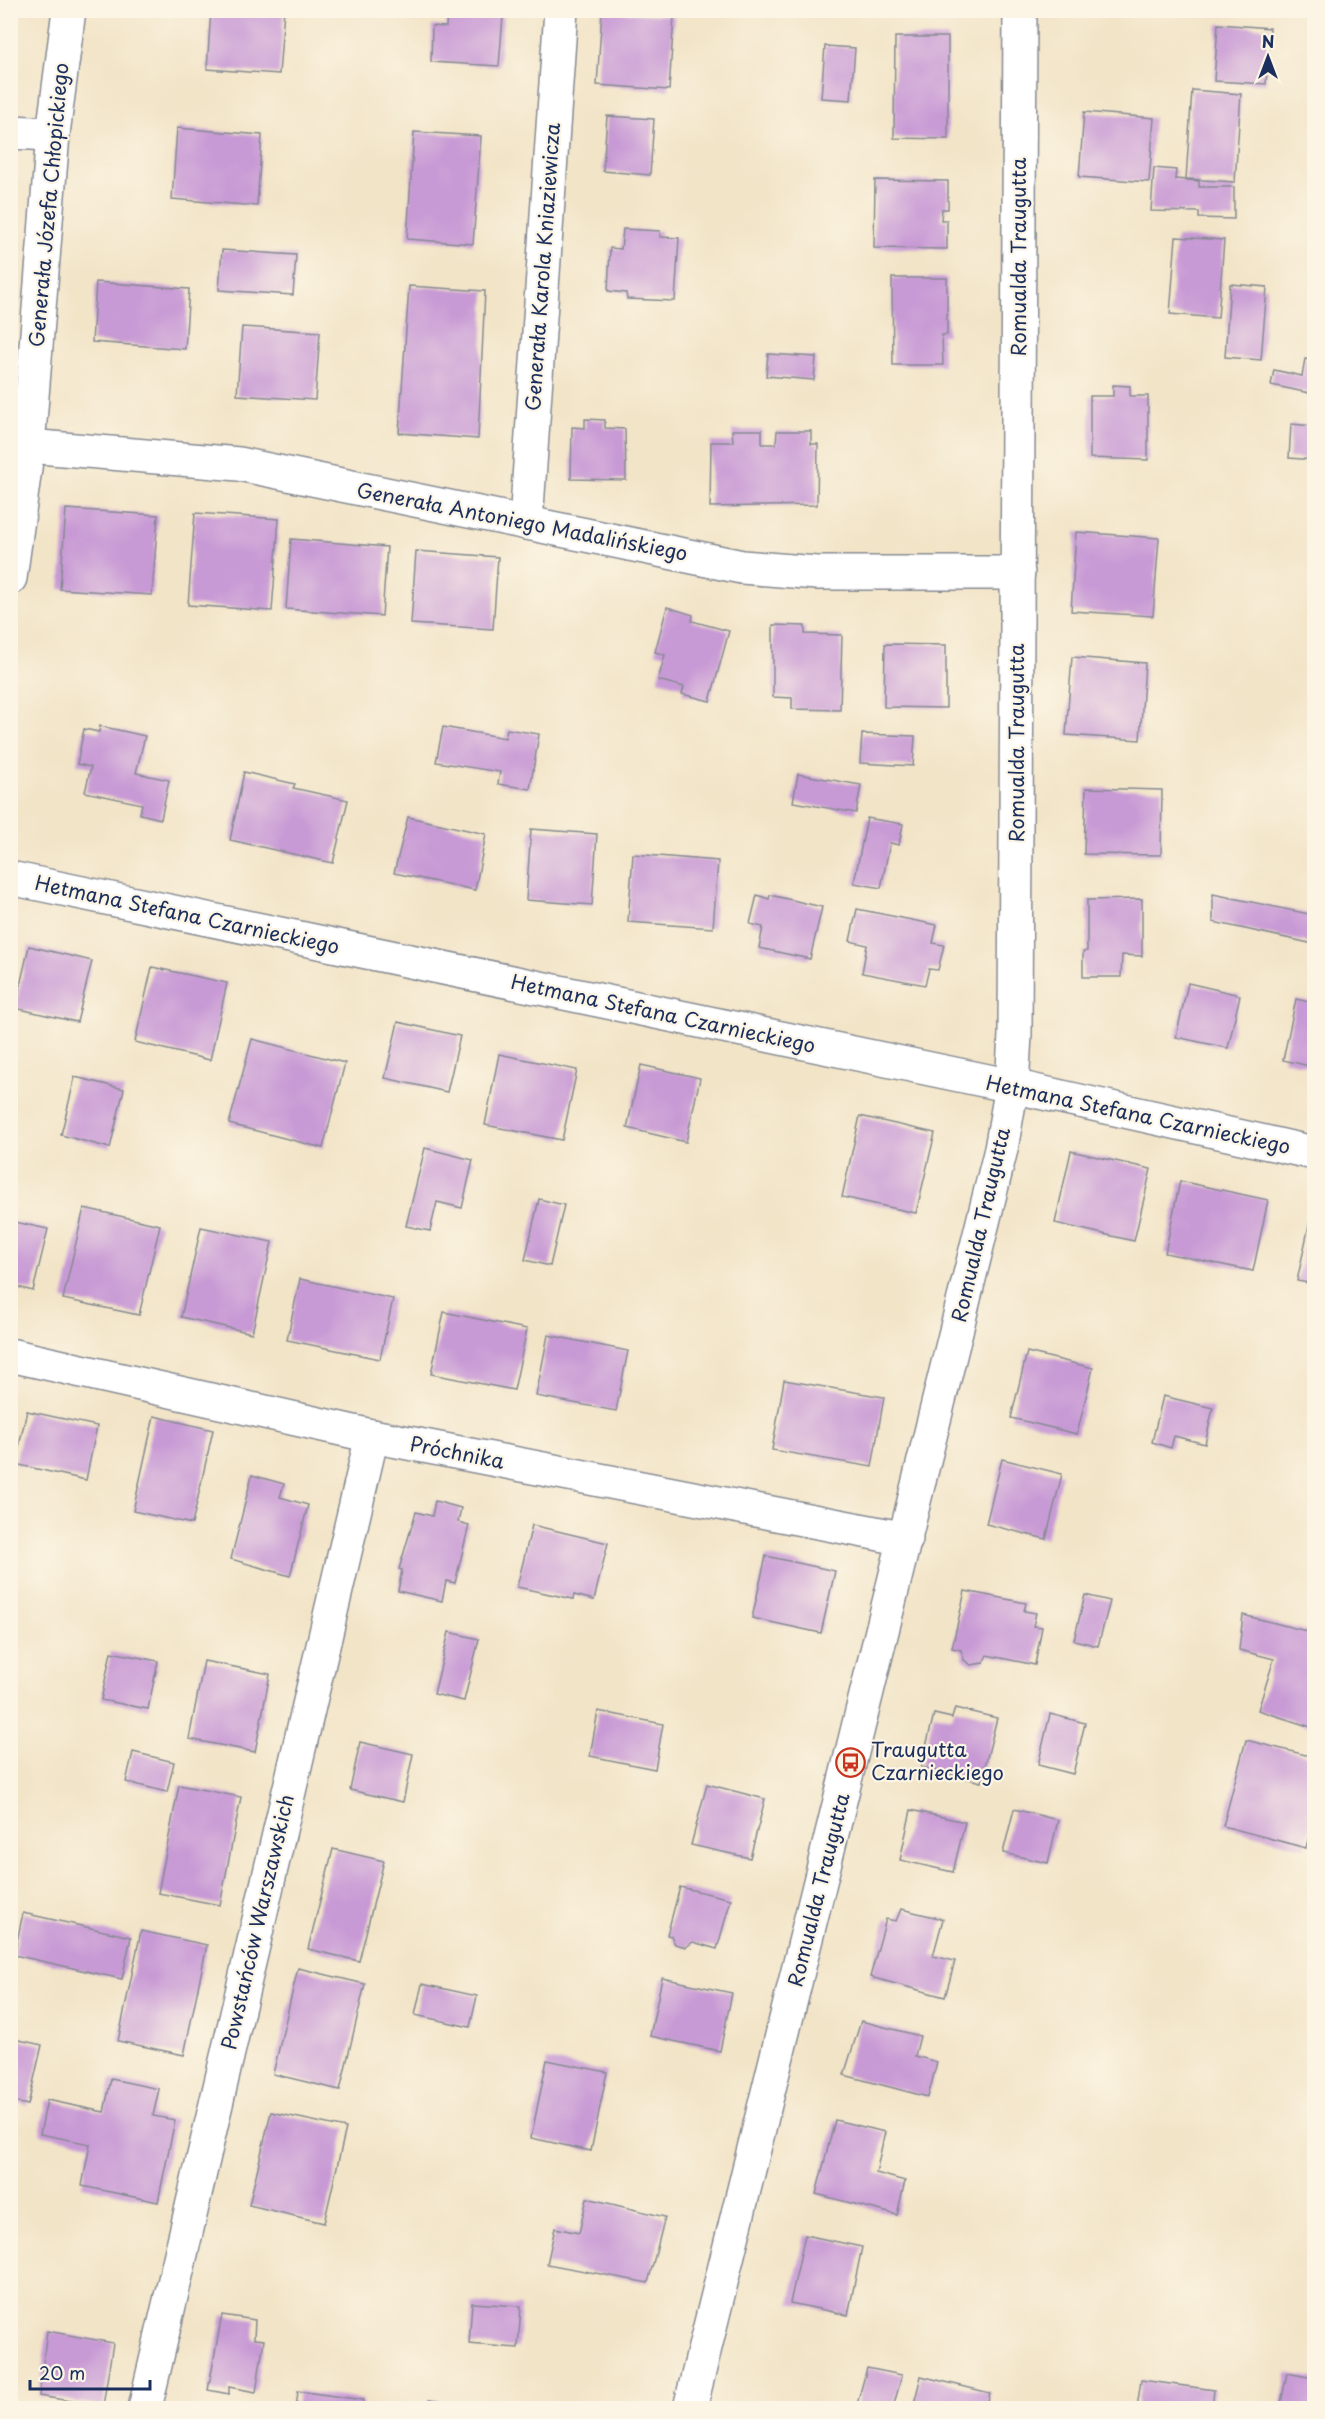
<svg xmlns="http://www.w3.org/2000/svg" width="1325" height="2419" font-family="'Playpen Sans',sans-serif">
	<rect width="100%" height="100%" fill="#fcf5e5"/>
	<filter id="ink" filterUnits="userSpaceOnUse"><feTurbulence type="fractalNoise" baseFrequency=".0167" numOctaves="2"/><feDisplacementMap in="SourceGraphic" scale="12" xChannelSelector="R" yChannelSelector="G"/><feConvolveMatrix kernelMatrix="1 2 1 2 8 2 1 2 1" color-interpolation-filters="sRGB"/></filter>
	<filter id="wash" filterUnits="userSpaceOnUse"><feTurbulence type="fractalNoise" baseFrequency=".008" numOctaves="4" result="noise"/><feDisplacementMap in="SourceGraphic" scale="24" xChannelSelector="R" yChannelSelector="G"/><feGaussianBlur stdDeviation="1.35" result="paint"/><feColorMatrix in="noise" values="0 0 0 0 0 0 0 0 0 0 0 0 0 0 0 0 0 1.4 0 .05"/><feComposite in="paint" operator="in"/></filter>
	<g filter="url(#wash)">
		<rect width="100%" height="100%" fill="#f2e4c7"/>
		<g id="blocks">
			<!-- building -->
			<g fill="#c89ad5">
				<polygon points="211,10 284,10 279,74 207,69"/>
				<polygon points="602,11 674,16 669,90 597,85"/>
				<polygon points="447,12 503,16 499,66 431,62 432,26 446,27"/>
				<polygon points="1218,24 1270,28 1266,84 1214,81"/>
				<polygon points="895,37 948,37 948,139 894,138"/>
				<polygon points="825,46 855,48 851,100 821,98"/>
				<polygon points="1192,90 1241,94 1235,182 1186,179"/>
				<polygon points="1084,112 1154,118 1149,182 1079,177"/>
				<polygon points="607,116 654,119 650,175 603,171"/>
				<polygon points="177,128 262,135 257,206 172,199"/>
				<polygon points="414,132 481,136 473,244 407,239"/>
				<polygon points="1154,168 1176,170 1175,179 1199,181 1199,187 1234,187 1234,219 1199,218 1199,212 1151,211"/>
				<polygon points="875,180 948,181 948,209 942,209 941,220 947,220 947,249 874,248"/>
				<polygon points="623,229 660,231 660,237 679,238 675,301 627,299 626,293 608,291 610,248 621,249"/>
				<polygon points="1176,237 1224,240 1218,318 1170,314"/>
				<polygon points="222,250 296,255 293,295 219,290"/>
				<polygon points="892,278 947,278 947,335 942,335 943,365 893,365"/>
				<polygon points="96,282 189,289 185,349 92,342"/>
				<polygon points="1230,284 1267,287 1261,360 1225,357"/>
				<polygon points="409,286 485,291 478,439 399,433"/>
				<polygon points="242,327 320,332 315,400 237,395"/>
				<polygon points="768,354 816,357 814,380 766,376"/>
				<polygon points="1305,359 1314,361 1314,394 1271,385 1274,370 1302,376"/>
				<polygon points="1113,385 1130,386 1130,396 1148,396 1148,460 1090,458 1090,396 1113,396"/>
				<polygon points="585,419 605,420 605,428 625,429 626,480 571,479 572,427 585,428"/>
				<polygon points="1291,424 1314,426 1314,460 1289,458"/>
				<polygon points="732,430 762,430 762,444 776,444 777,431 811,431 811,444 818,444 817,505 710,507 711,442 733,442"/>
				<polygon points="66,509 158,515 152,595 60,589"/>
				<polygon points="195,513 279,519 272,611 188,605"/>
				<polygon points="1076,532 1159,538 1153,616 1071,611"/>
				<polygon points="291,539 387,547 382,616 286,609"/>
				<polygon points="416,551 498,557 493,629 411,624"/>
				<polygon points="667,607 693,615 692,621 729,631 710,701 682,694 684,687 658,680 665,655 655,652"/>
				<polygon points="773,625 805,626 805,634 842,635 840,710 792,709 792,698 773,697"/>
				<polygon points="885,644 946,645 946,708 884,707"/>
				<polygon points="1072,657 1145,663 1140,740 1066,735"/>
				<polygon points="100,726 145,736 136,773 169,780 161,819 140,814 142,804 85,792 91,767 77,764 84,729 99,732"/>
				<polygon points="443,727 505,738 507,729 539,734 530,789 498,784 500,772 436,762"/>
				<polygon points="862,734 915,736 913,766 860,763"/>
				<polygon points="244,772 295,784 293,788 348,800 333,863 230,840"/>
				<polygon points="798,774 861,785 856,813 793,802"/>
				<polygon points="1086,788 1162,790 1161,855 1084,854"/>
				<polygon points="408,817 486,834 475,890 394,873"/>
				<polygon points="867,818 903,824 899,845 890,843 881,888 854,883"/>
				<polygon points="531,829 597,834 592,905 526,900"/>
				<polygon points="633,854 718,861 713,928 628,922"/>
				<polygon points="1213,894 1314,915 1314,944 1213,922"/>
				<polygon points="757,895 769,899 770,895 822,907 810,959 759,948 763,927 750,924"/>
				<polygon points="1142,899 1142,956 1122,955 1121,977 1083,977 1083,952 1087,951 1087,900"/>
				<polygon points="857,909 937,925 933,943 944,945 938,970 929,969 925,985 862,973 867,945 850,941"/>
				<polygon points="29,946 92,961 77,1022 15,1008"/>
				<polygon points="152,967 227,983 210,1060 135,1042"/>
				<polygon points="1188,983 1240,995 1228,1048 1176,1037"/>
				<polygon points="1296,999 1314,1003 1314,1067 1283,1060"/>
				<polygon points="398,1022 460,1036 447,1092 385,1078"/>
				<polygon points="252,1039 345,1063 323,1148 229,1124"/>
				<polygon points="499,1054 577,1070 562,1140 485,1125"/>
				<polygon points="641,1065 700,1078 686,1142 627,1128"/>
				<polygon points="75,1077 124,1089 110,1148 61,1135"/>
				<polygon points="860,1116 935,1133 916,1213 842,1197"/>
				<polygon points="425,1148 473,1160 462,1208 437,1202 430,1231 406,1226"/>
				<polygon points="1071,1151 1151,1169 1134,1241 1055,1223"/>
				<polygon points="1180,1181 1268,1200 1253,1271 1165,1253"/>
				<polygon points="539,1199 564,1205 550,1266 525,1260"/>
				<polygon points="84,1208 160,1225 139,1315 63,1299"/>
				<polygon points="1312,1211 1314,1212 1314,1284 1297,1281"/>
				<polygon points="10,1221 48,1229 33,1291 10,1285"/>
				<polygon points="201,1227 272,1242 252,1333 181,1317"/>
				<polygon points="300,1279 393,1299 380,1359 287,1340"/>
				<polygon points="444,1312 527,1329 514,1390 431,1374"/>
				<polygon points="548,1335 628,1351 616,1411 536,1396"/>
				<polygon points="1027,1352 1093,1368 1077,1434 1011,1418"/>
				<polygon points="784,1380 884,1397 872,1467 772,1450"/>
				<polygon points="1163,1396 1213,1408 1205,1444 1174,1436 1171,1448 1152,1442"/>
				<polygon points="27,1411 97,1426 86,1480 15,1464"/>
				<polygon points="154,1416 213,1430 192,1524 133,1511"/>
				<polygon points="1002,1459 1062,1474 1046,1539 986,1524"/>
				<polygon points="252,1475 284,1484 280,1497 308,1505 290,1576 231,1559"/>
				<polygon points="435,1501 461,1508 458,1522 469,1525 455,1583 446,1581 442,1601 398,1591 402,1570 399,1569 416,1512 432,1516"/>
				<polygon points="532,1525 608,1543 594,1600 574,1595 573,1599 517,1587"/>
				<polygon points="766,1556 835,1571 821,1633 752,1618"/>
				<polygon points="965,1591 1026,1603 1024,1611 1036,1613 1033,1626 1042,1627 1035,1665 987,1655 983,1663 971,1665 964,1660 961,1650 952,1648"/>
				<polygon points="1085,1595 1110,1601 1098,1646 1074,1640"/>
				<polygon points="1243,1615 1314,1633 1314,1728 1258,1710 1274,1659 1239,1650"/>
				<polygon points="449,1632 479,1639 464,1701 434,1694"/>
				<polygon points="111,1652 158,1661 148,1709 101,1700"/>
				<polygon points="204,1661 270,1674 255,1752 189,1739"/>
				<polygon points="955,1708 997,1718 981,1782 921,1767 934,1714 952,1718"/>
				<polygon points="598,1711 663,1724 655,1769 590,1756"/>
				<polygon points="1050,1714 1085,1723 1073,1774 1038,1765"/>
				<polygon points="1246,1740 1314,1757 1314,1815 1306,1848 1223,1826"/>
				<polygon points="360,1742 413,1754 403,1802 350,1790"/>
				<polygon points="133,1752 174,1762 167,1792 126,1782"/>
				<polygon points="707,1784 765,1799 750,1858 691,1845"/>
				<polygon points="179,1785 241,1797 220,1905 158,1893"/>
				<polygon points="1014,1809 1058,1820 1048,1863 1003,1853"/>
				<polygon points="911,1810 965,1822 953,1872 900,1860"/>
				<polygon points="333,1849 384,1861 359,1961 308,1949"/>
				<polygon points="680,1887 731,1899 717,1949 693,1942 686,1947 675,1944 671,1936 667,1935"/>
				<polygon points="901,1909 943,1919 933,1956 955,1961 945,1997 870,1977 886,1919 896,1921"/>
				<polygon points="23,1913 131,1937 122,1979 14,1955"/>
				<polygon points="141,1931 207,1945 184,2055 118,2041"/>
				<polygon points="298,1968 365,1984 340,2090 273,2074"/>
				<polygon points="662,1978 732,1993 720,2051 650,2036"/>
				<polygon points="422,1984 477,1996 470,2027 415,2015"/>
				<polygon points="861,2021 920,2036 915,2056 937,2062 928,2097 844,2075"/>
				<polygon points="10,2038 42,2045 28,2105 10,2101"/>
				<polygon points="547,2060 607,2072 591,2151 531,2138"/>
				<polygon points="111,2079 159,2089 153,2116 175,2120 158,2202 82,2186 90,2144 40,2134 47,2100 104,2112"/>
				<polygon points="271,2112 346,2128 324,2223 249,2205"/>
				<polygon points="835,2120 885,2132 876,2173 905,2181 897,2215 816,2194"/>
				<polygon points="587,2198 665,2217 648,2283 547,2264 555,2228 579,2233"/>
				<polygon points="805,2235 862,2247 848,2315 790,2303"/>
				<polygon points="472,2303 521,2306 518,2348 469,2344"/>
				<polygon points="222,2315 255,2320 254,2339 264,2340 256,2392 229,2387 229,2394 208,2390"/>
				<polygon points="47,2331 113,2343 103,2406 39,2396"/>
				<polygon points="867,2368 902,2375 893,2408 856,2408"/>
				<polygon points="1287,2373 1314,2378 1314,2408 1280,2408"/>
				<polygon points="921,2376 990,2393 986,2408 913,2408"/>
				<polygon points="1141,2380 1214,2390 1212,2408 1137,2408"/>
				<polygon points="298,2391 363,2400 362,2408 296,2408"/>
				<polygon points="429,2400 482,2407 482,2408 428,2408"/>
			</g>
		</g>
	</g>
	<g filter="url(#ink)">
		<use href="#blocks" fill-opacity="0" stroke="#868a92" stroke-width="1.5"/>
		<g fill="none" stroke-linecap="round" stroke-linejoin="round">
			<defs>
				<g id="street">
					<polyline points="10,132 53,134"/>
					<polyline points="28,446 239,464 742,567 817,573 1018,573"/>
					<polyline points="526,523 561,10"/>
					<polyline points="10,578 28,446 53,134 69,10"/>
					<polyline points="10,878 1012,1086 1314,1153"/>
					<polyline points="10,1355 372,1436 906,1539"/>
					<polyline points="145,2408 372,1436"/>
					<polyline points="690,2408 1001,1149 1012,1086 1015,1035 1020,10"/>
				</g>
			</defs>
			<!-- street casing -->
			<use href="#street" stroke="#868a92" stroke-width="36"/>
			<!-- street -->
			<use href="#street" stroke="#fff" stroke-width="33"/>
		</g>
	</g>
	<!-- icons -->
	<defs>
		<symbol id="bus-ring" viewBox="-11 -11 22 22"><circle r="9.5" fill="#fcf5e5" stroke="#c8321e" stroke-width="1.5"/><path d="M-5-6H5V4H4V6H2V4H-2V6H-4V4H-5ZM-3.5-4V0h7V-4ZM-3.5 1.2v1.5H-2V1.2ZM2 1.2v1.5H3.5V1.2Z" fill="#c8321e"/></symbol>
	</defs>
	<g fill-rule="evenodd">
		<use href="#bus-ring" x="834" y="1746" width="33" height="33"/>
	</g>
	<g text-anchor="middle" stroke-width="4.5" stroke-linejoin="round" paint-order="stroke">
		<!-- street labels -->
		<g font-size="20" fill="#1b2f5e" stroke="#fcf5e5">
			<text transform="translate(49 205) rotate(-85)" y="7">Generała Józefa Chłopickiego</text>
			<text transform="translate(1019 257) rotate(-90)" y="7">Romualda Traugutta</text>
			<text transform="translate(543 267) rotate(-86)" y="7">Generała Karola Kniaziewicza</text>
			<text transform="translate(522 522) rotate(11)" y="7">Generała Antoniego Madalińskiego</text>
			<text transform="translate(1017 743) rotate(-90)" y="7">Romualda Traugutta</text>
			<text transform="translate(187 915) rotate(12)" y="7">Hetmana Stefana Czarnieckiego</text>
			<text transform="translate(663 1014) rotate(12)" y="7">Hetmana Stefana Czarnieckiego</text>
			<text transform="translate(1138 1115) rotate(12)" y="7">Hetmana Stefana Czarnieckiego</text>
			<text transform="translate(981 1225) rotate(-77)" y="7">Romualda Traugutta</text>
			<text transform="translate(457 1453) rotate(11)" y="7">Próchnika</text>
			<text transform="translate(819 1890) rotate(-76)" y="7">Romualda Traugutta</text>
			<text transform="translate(258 1922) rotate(-77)" y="7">Powstańców Warszawskich</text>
		</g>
		<!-- poi labels -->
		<g font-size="20" fill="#1b2f5e" stroke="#fcf5e5" text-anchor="start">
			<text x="871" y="1757">Traugutta<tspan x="871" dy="23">Czarnieckiego</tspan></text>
		</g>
	</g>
	<!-- margin -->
	<rect width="1325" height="2419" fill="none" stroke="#fcf5e5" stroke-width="36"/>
	<!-- north arrow -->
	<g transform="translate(1268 57)" stroke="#fcf5e5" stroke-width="4.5" paint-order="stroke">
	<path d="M0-4.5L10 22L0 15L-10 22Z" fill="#1b2f5e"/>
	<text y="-9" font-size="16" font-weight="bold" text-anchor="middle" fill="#1b2f5e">N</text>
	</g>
	<!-- scale -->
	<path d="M30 2380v9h120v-9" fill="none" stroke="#1b2f5e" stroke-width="3"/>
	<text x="39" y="2380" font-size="18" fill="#1b2f5e" stroke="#fcf5e5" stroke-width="4.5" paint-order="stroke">20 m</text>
</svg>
